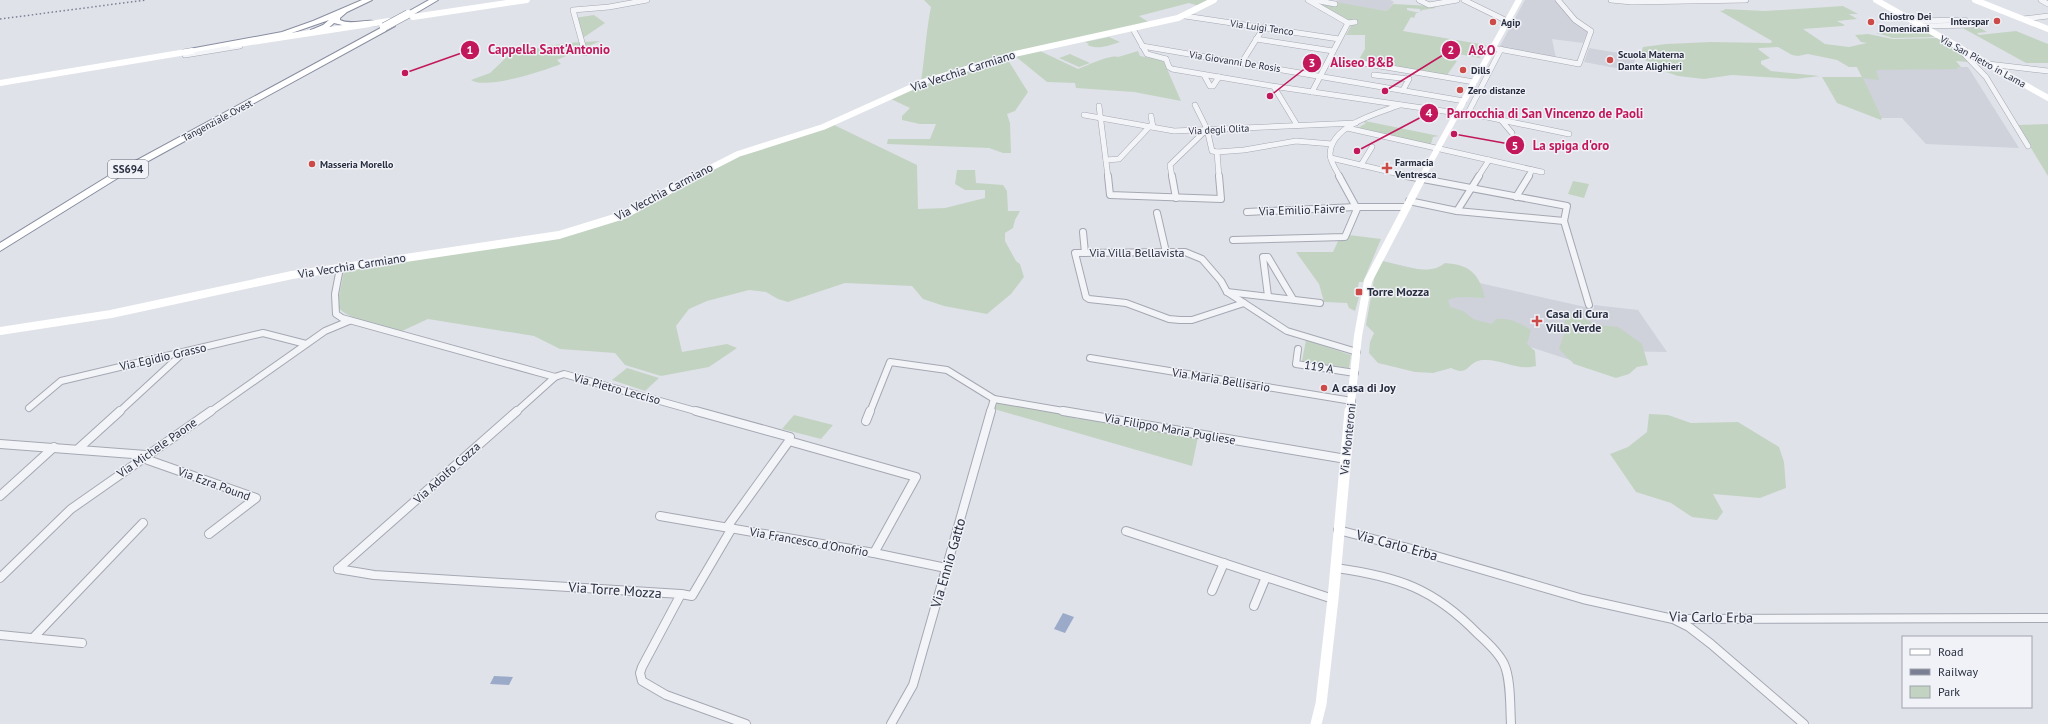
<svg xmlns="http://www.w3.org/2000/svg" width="2048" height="724" font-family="'PT Sans',sans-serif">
	<rect width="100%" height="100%" fill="#e0e2e9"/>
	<!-- built -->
	<g fill="#cfd1db">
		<polygon points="1340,0 1390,0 1394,2 1387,11 1330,2"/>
		<polygon points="1525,0 1557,0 1588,31 1583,43 1552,39 1556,58 1499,48"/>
		<polygon points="1589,48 1636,56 1632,71 1584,62"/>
		<polygon points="1857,67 1968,67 2019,148 1926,144 1902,118 1882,118"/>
		<polygon points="1382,261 1594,309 1594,305 1638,310 1667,352 1611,351 1595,368 1527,346 1374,279"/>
	</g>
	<!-- green -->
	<g fill="#c3d3c2">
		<path d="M924 0H1209L1199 6 1189 3 1139 16 1150 23 1043 46 921 81C925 56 926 31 931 7Z"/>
		<polygon points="1335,2 1387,11 1393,4 1433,6 1436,8 1422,10 1421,12 1420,9 1407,8 1407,10 1420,13 1416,13 1414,18 1411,17 1403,31 1486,45 1480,58 1453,53 1449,59 1457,61 1447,75 1358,61 1365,49 1365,35 1346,35 1352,24 1320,5"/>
		<polygon points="1843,6 1858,14 1849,14 1857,19 1837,21 1845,25 1843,26 1803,29 1825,44 1849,47 1867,43 1861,42 1855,35 1868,34 1893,39 1939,38 1960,52 1969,62 1956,61 1961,67 1957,67 1958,69 1876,70 1879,80 1863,78 1882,118 1881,120 1837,103 1822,77 1862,77 1857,67 1849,67 1837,60 1808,54 1798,56 1792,55 1778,47 1760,48 1758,49 1770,58 1761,61 1761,64 1771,71 1820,76 1796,79 1732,75 1704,79 1678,76 1663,71 1640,57 1643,47 1666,44 1711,42 1771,43 1772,41 1720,11 1725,10 1724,9 1765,11"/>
		<polygon points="594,15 605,23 580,40 574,18"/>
		<polygon points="1959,26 1976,26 1987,32 1977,33 1979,35 2016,31 2048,44 2048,63 2026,63"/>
		<polygon points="1926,31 1935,37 1893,38 1876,33"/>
		<path d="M1109 37 1120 42C1107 46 1099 50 1087 45L1089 44 1085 42Z"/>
		<path d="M600 41 557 60 561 64C543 71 486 90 471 80L490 73 511 53 566 43Z"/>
		<path d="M1038 50 1078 69C1086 66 1111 54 1118 57L1138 51 1140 56 1157 59 1164 62 1181 101 1134 92 1076 88 1075 83 1047 82 1014 55Z"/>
		<polygon points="1070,54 1090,63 1079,67 1059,58"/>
		<polygon points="1006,57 1028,92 1015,111 1007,114 1010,123 1011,153 1003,153 989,148 887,144 888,139 930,139 936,124 920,124 902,120 902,116 910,108 891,99 896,94"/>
		<polygon points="1365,121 1439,136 1433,137 1431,144 1434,144 1433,146 1358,128 1366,123 1363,122"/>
		<path d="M832 124 917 165 918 209 945 208 985 198V190H965L955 184 957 170H975L976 183 1003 185 1007 191 1008 211H1020L1015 220 1013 228 1005 233V241L1016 261 1020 264 1024 277 1011 294 987 314 944 306 923 299 912 286 845 283 788 302 778 299 766 292 749 290 707 301 689 309 676 326 682 352 727 344 737 348 709 367 661 376 625 365 615 353 560 349 534 336 428 319 402 331C385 326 348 321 337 306L344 271 530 241 626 217 739 154Z"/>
		<polygon points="2048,124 2048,176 2017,125"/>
		<polygon points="1573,181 1589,184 1584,198 1568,194"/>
		<polygon points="1349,235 1381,239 1363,282 1359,282 1356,296 1359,297 1355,311 1349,308 1347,303 1324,302 1319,284 1296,252 1333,252 1339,239 1347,240"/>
		<path d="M1382 261C1402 265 1428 277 1445 263 1470 265 1479 273 1485 298 1472 298 1459 295 1448 300L1450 307 1463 311 1473 319 1492 324 1496 319C1510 318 1520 323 1531 330L1527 344 1535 351 1536 366C1518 371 1503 360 1486 360 1466 359 1471 378 1451 368L1433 373 1415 372 1378 363 1369 353 1370 342 1374 333 1366 325 1374 279Z"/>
		<polygon points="1573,314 1598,325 1618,327 1642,344 1648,365 1637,367 1629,374 1616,378 1574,364 1559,349 1565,331 1565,316"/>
		<polygon points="1306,340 1351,355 1349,368 1302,361"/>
		<polygon points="627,368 659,378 645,391 612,380"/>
		<polygon points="998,402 1065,414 1077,419 1089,418 1198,437 1192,466 994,409"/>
		<polygon points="1649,414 1668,415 1691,423 1738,422 1779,447 1784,462 1786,488 1760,498 1713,494 1723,512 1717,520 1692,517 1671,503 1636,492 1610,454 1628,447 1647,432"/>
		<polygon points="794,415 833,425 821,439 782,429"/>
	</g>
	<!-- water -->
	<g fill="#9caac9">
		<polygon points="1063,613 1074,617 1065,633 1054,629"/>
		<polygon points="494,676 513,677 509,685 490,684"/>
	</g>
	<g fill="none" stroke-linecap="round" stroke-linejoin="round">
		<defs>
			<g id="street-far2">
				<polyline points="1308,0 1348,23"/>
				<polyline points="1314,0 1335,4"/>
				<polyline points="1419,0 1429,5 1457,0"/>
				<polyline points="1464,0 1507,21"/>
				<polyline points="1611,0 1632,2 1746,0"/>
				<polyline points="2041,0 2048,4"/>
				<polyline points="1185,16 1339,39"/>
				<polyline points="2023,19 2048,16"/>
				<polyline points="1913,21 1965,20 1973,25 1921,26"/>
				<polyline points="1133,29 1147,54 1166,59"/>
				<polyline points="1256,39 1333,51"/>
				<polyline points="1142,46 1464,101"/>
				<polyline points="1493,48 1579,64 1591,31 1575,20 1558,0"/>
				<polyline points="1966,51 1963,53 1986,77 2028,146"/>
				<polyline points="585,53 573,10 609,7 647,0"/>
				<polyline points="185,55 240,46"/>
				<polyline points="1166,59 1169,67 1172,69 1272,86 1457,113"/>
				<polyline points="1242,62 1264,27"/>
				<polyline points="1362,63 1474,82"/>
				<polyline points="1988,64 2048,71"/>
				<polyline points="1204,75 1210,86 1213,86 1219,77"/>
				<polyline points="1374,75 1409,79 1403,90"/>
				<polyline points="1274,87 1297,125"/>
				<polyline points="1312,92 1348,23 1355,22"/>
				<polyline points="1195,105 1207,129 1212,151 1217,152 1219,177"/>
				<polyline points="1099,106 1108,177"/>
				<polyline points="1458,111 1569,134"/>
				<polyline points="1468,113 1501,49"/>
				<polyline points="1084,115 1174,131 1356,123"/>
				<polyline points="1151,116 1153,127"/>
				<polyline points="1501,120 1512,133"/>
				<polyline points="1347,128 1542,172"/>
				<polyline points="1217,152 1244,150 1296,141 1332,144"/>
				<polyline points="1331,158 1412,177"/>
				<polyline points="1106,160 1119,159 1150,126"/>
				<polyline points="1361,165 1372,147"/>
				<polyline points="1172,177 1170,165 1206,130"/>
				<path d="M1340 177C1336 170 1330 161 1330 154 1331 125 1378 113 1400 105"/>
				<polyline points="1478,177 1489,160"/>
				<polyline points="1528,177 1532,170"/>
			</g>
			<g id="street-far1">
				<polyline points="1108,176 1110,195 1221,199 1219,176"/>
				<polyline points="1172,176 1176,198"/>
				<polyline points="1339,176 1356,207 1405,207"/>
				<polyline points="1407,176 1567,206 1564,221 1589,305"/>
				<polyline points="1516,197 1529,176"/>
				<polyline points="1409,201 1457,211 1564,221"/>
				<polyline points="1457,211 1479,176"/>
				<polyline points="1157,213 1166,252"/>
				<polyline points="1083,232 1085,253"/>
				<polyline points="1233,240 1345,237 1357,209 1356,207 1247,212"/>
				<polygon points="1185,252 1202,259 1221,281 1227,292 1244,303 1192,320 1180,320 1169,319 1126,303 1089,299 1086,297 1075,253"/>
				<polyline points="340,268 335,294 336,314 342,318 555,377 564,374 699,412"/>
				<polyline points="1227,292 1320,303"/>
				<polyline points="1268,296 1263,257 1268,257 1293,299"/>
				<polyline points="1244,303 1287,331 1357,352"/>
				<polyline points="1298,349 1296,364 1355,373"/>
				<polyline points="1090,358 1352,401"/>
				<polyline points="29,408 61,381 263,333 306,344"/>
				<polyline points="119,412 183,353"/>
				<polyline points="210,412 325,331 349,321"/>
				<polyline points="516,412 555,377"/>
				<polyline points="870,412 890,362 947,370 994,399 1069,412"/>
				<polyline points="990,412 994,399"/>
			</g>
			<g id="street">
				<polyline points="1063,411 1346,459"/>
				<polyline points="866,421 870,411"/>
				<polyline points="0,444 146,455 148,460 256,498 209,534"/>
				<polyline points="78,449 120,411"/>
				<polyline points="0,496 54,447"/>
				<polyline points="660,516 874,553 916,477 789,441 790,437 696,411"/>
				<polyline points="727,527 789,441"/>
				<polyline points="1338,530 1412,549 1583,599 1673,619 2048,618"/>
				<polyline points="1126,531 1333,599"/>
				<polyline points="874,553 946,568"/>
				<path d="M1336 568C1399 577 1433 588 1478 634 1487 642 1499 653 1504 664 1511 679 1510 707 1511 724"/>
				<polyline points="338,569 374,575 681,594 642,667 640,673 642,681 666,695 746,724"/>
				<polyline points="338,569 517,411"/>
				<polyline points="0,578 71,509 211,411"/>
				<polyline points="1212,591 1224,563"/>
				<polyline points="681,594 692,596 732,528"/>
				<polyline points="1254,606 1266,577"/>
				<polyline points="1675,620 1689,627 1711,644 1804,724"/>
				<polyline points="0,635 82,643"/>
				<polyline points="33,638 143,523"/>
				<polyline points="891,724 913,685 991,411"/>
			</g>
			<g id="highway">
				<path d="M362 0H372L347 12 340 18V20C351 26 371 17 379 23L378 25 350 27 334 23C328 29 320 35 311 34V30L323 25 329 20 283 36 184 54 180 52 184 50 282 32 313 21Z"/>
				<polygon points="429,0 438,0 411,16 404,14"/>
				<polygon points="388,24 395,26 121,176 0,251 0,243 115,172"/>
			</g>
		</defs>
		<!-- street-far2 casing -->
		<use href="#street-far2" stroke="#a5a8b3" stroke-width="6"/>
		<!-- street-far1 casing -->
		<use href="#street-far1" stroke="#a5a8b3" stroke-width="8"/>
		<!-- street casing -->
		<use href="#street" stroke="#a5a8b3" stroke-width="10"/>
		<!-- highway casing -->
		<use href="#highway" stroke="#888da0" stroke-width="2"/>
		<!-- street-far2 -->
		<use href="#street-far2" stroke="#f3f4f7" stroke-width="5"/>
		<!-- street-far1 -->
		<use href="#street-far1" stroke="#f3f4f7" stroke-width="6"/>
		<!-- street -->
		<use href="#street" stroke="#f3f4f7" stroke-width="8"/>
		<!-- secondary-far2 -->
		<g stroke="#fff" stroke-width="6">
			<polyline points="1876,0 2048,98"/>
			<polyline points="1975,0 2048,29"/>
			<polyline points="413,17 527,0"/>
			<polyline points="232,45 389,21"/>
			<polyline points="0,83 192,51"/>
			<polyline points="693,177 738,154 823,127 923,82 1015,54 1178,18 1214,0"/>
			<polyline points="1422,177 1519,0"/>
		</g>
		<!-- secondary-far1 -->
		<g stroke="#fff" stroke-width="8">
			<polyline points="0,331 111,314 292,275 559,235 624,215 695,176"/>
			<polyline points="1350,412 1358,336 1368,281 1423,176"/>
		</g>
		<!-- secondary -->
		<polyline stroke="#fff" stroke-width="11" points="1316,724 1321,704 1333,599 1350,411"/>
		<!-- highway -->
		<use href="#highway" fill="#fff" fill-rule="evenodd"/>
		<!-- rail -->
		<polyline stroke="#7a7f93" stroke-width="1.5" stroke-dasharray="1.5 2.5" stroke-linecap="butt" points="0,19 146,0"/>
		<defs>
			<polyline id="highway-bridge" points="384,27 408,14"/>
		</defs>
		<!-- highway-bridge casing -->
		<use href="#highway-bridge" stroke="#888da0" stroke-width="9" stroke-linecap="butt"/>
		<!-- highway-bridge -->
		<use href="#highway-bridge" stroke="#fff" stroke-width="8"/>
	</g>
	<!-- markers -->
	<g fill="#cc4a47" stroke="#f0f2f7" stroke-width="1.5">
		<circle cx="1997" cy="21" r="4"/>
		<circle cx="1493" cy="22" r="4"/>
		<circle cx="1871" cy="22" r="4"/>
		<circle cx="1610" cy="60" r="4"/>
		<circle cx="1463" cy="70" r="4"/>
		<circle cx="1460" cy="90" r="4"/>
		<circle cx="312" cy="164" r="4"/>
		<path d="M1385 162h4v4h4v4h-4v4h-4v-4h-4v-4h4z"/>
		<rect x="1355" y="288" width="8" height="8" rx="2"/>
		<path d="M1535 315h4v4h4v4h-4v4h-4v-4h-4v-4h4z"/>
		<circle cx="1324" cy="388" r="4"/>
	</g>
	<g text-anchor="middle" stroke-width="3" stroke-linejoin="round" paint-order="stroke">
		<!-- far-poi labels -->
		<g font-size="10" font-weight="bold" fill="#292e40" stroke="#f0f2f7" text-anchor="start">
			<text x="1879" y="20">Chiostro Dei<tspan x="1879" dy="12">Domenicani</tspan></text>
			<text x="1989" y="25" text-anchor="end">Interspar</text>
			<text x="1501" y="26">Agip</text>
			<text x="1618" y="58">Scuola Materna<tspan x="1618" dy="12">Dante Alighieri</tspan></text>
			<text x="1471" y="74">Dills</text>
			<text x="1468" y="94">Zero distanze</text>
			<text x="1395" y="166">Farmacia<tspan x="1395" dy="12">Ventresca</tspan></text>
			<text x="320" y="168">Masseria Morello</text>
		</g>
		<!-- far-street labels -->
		<g font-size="10" fill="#292e40" stroke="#f0f2f7">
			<text transform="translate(1262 27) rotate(8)" y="4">Via Luigi Tenco</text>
			<text transform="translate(1235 61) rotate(9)" y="4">Via Giovanni De Rosis</text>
			<text transform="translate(1983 61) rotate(29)" y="4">Via San Pietro in Lama</text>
			<text transform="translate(217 120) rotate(-28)" y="4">Tangenziale Ovest</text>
			<text transform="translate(1219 129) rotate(-3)" y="4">Via degli Olita</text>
		</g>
		<!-- shield labels -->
		<rect fill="#f0f2f7" stroke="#656977" stroke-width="1" x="108" y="160" width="40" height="18" rx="3"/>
		<g font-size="11" font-weight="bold" fill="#292e40">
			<text x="128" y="173">SS694</text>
		</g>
		<!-- street labels -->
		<g font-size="12" fill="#292e40" stroke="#f0f2f7">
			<text transform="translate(963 71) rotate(-18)" y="4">Via Vecchia Carmiano</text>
			<text transform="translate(664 192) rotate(-28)" y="4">Via Vecchia Carmiano</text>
			<text transform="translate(1302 210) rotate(-2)" y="4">Via Emilio Faivre</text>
			<text x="1137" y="257">Via Villa Bellavista</text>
			<text transform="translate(352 266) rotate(-9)" y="4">Via Vecchia Carmiano</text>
			<text transform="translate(163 357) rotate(-13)" y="4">Via Egidio Grasso</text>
			<text transform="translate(1319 367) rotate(9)" y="4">119 A</text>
			<text transform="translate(1221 380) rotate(9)" y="4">Via Maria Bellisario</text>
			<text transform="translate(617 389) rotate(15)" y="4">Via Pietro Lecciso</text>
			<text transform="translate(1170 429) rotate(10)" y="4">Via Filippo Maria Pugliese</text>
			<text transform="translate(1348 439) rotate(-84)" y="4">Via Monteroni</text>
			<text transform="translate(157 448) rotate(-35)" y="4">Via Michele Paone</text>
			<text transform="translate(447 473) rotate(-42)" y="4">Via Adolfo Cozza</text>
			<text transform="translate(214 484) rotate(20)" y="4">Via Ezra Pound</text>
			<text transform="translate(809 542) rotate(10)" y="4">Via Francesco d'Onofrio</text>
		</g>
		<!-- poi labels -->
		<g font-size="12" font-weight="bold" fill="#292e40" stroke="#f0f2f7" text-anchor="start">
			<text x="1367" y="296">Torre Mozza</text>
			<text x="1546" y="318">Casa di Cura<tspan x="1546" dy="14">Villa Verde</tspan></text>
			<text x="1332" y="392">A casa di Joy</text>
		</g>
		<!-- near-street labels -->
		<g font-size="14" fill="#292e40" stroke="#f0f2f7">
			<text transform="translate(1397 545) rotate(15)" y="5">Via Carlo Erba</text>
			<text transform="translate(948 563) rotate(-74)" y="5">Via Ennio Gatto</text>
			<text transform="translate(615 590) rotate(4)" y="5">Via Torre Mozza</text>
			<text transform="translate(1711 617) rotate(1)" y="5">Via Carlo Erba</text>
		</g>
	</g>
	<!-- callouts -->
	<path fill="none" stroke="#c2185b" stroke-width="1.5" d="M405 73L470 50M1385 91L1451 50M1270 96L1312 63M1357 151L1429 113M1454 134L1515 145"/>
	<g fill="#c2185b" stroke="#f0f2f7" stroke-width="1.5">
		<circle cx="405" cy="73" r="4"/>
		<circle cx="1385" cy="91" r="4"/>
		<circle cx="1270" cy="96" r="4"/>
		<circle cx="1357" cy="151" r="4"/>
		<circle cx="1454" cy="134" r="4"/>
		<circle cx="470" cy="50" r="10"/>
		<circle cx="1451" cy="50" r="10"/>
		<circle cx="1312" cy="63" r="10"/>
		<circle cx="1429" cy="113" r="10"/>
		<circle cx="1515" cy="145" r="10"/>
	</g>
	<g font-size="12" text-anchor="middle" font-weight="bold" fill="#fff">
		<text x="470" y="54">1</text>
		<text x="1451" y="54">2</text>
		<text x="1312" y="67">3</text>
		<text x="1429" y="117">4</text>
		<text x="1515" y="150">5</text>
	</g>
	<g font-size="13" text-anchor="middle" font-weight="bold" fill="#c2185b" stroke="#f0f2f7" stroke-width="3" stroke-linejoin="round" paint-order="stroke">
		<text x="549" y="54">Cappella Sant'Antonio</text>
		<text x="1482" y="55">A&amp;O</text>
		<text x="1362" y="67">Aliseo B&amp;B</text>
		<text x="1545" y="118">Parrocchia di San Vincenzo de Paoli</text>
		<text x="1571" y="150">La spiga d'oro</text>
	</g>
	<!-- legend -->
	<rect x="1902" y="636" width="130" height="72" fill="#f0f2f7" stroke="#a0a4ae"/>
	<rect x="1910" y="649" width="20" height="6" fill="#ffffff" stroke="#a0a4ae"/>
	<text x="1938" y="656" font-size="12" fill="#292e40">Road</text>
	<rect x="1910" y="669" width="20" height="6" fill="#7a7f93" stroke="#a0a4ae"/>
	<text x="1938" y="676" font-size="12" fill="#292e40">Railway</text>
	<rect x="1910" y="686" width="20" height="12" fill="#c3d3c2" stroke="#a0a4ae"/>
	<text x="1938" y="696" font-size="12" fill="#292e40">Park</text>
</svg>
